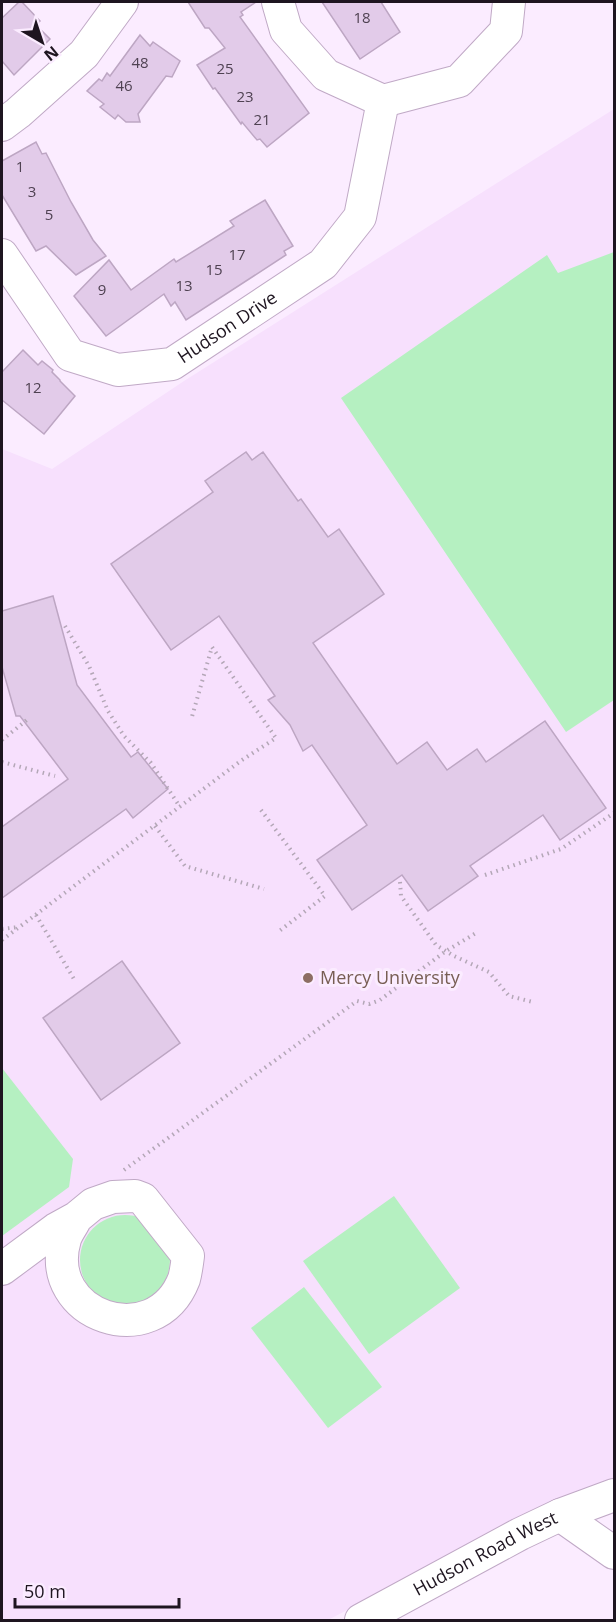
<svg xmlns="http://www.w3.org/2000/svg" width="616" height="1622" font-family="'Open Sans',sans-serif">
	<rect width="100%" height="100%" fill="#fbecff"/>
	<!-- built -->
	<polygon fill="#f7e0fd" points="614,109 614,1487 508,1527 328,1620 2,1620 2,449 52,469 184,381"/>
	<!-- green -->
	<g fill="#b5f0c1">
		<polygon points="614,252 614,700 566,732 341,398 547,255 558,273"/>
		<polygon points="2,1068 73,1159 69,1187 2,1236"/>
		<polygon points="394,1196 460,1288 369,1354 303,1261"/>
		<circle cx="125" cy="1260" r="45"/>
		<polygon points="304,1287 382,1387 328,1428 251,1328"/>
	</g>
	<!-- building -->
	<g fill="#e2cbe9" stroke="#bda6c3" stroke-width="1.5">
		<polygon points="19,2 22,2 40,21 36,25 50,39 14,75 2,61 2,18"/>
		<polygon points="188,2 256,2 241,12 243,15 240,17 309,113 267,147 260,139 257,140 242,122 241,124 215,88 213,89 197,65 225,48 209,28 205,28"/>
		<polygon points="322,2 381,2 400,32 360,59"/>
		<polygon points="140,35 150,46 153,42 180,61 172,77 166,76 138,114 140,122 126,122 118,115 115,119 100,107 104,104 87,91 99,79 102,81 107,73 110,76"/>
		<polygon points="36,142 42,154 46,153 71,202 93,240 106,256 76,275 46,246 36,251 2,195 2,161"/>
		<polygon points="265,200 293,246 284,251 286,255 186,320 175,302 171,306 164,294 106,336 74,296 109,260 131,290 174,259 176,262 234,226 230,221"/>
		<polygon points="23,350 38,365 42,361 53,370 52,372 60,380 60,381 75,396 44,434 2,400 2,372"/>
		<polygon points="246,452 252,460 263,452 298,501 301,499 328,537 339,529 384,594 313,643 397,764 427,742 447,770 477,749 486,762 545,721 606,808 560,840 543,815 470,866 478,876 428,911 402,875 352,910 317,860 367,825 312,745 303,751 290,725 268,700 275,696 219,616 171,650 111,564 213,492 205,481"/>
		<polygon points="53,596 77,685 131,757 138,752 168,789 133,818 126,809 2,898 2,827 68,779 20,716 16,716 2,667 2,611"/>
		<polygon points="122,961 180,1043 101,1100 43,1018"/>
	</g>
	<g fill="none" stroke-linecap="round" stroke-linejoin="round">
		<defs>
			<g id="minor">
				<polyline points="278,2 286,30 326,75 383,101 459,81 506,31 509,2"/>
				<polyline points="2,125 18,113 84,54 122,2"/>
				<path id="s1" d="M2 255 70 355 118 370 172 364 323 264 360 217 383 101"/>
				<path d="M2 1269 56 1229 76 1218 93 1204 113 1197 135 1196 143 1199 188 1256C187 1264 186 1272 184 1279 155 1354 42 1317 65 1239 67 1232 73 1225 76 1218"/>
				<polyline points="560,1515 614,1553"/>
				<path id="s2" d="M361 1620 520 1534 560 1515 614 1495"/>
			</g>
		</defs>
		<!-- minor casing -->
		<use href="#minor" stroke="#c0a9c6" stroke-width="34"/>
		<!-- path -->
		<g stroke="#b4a7b7" stroke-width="4" stroke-dasharray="1.5 4.5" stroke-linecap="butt">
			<polyline points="65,626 89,666 108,711 124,736 151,763 180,807"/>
			<polyline points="2,740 28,719"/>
			<polyline points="2,762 55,776"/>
			<polyline points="261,810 325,896 278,932"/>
			<polyline points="155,826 185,866 264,889"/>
			<polyline points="485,875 561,849 614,813"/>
			<polyline points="400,882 401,896 436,945 454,956 489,972 509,996 533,1002"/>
			<polyline points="36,915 74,979"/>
			<polyline points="2,929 19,927"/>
			<polyline points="2,940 242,760 276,738 212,647 191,720"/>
			<polyline points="124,1170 357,1001 369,1004 380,1000 446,951 476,933"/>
		</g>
		<!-- minor -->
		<use href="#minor" stroke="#fff" stroke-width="32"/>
	</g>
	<!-- markers -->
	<circle fill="#8d6e63" stroke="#fbecff" stroke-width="2" cx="308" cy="978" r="6"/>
	<g text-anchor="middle" stroke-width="6" stroke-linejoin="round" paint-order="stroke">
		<!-- number labels -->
		<g font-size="15" fill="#4f4252">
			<text x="362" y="23">18</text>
			<text x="140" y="68">48</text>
			<text x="225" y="74">25</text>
			<text x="124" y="91">46</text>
			<text x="245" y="102">23</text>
			<text x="262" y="125">21</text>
			<text x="20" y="172">1</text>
			<text x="32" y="197">3</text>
			<text x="49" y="220">5</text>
			<text x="237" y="260">17</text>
			<text x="214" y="275">15</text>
			<text x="184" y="291">13</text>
			<text x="102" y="295">9</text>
			<text x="33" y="393">12</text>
		</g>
		<!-- street labels -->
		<g font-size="18" fill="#1e1520" stroke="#fbecff">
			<text dy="6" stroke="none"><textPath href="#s1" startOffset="292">Hudson Drive</textPath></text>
			<text dy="6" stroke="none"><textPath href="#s2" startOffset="141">Hudson Road West</textPath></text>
		</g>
		<!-- education labels -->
		<g font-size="18" fill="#785e54" stroke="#fbecff" text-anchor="start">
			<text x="320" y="984">Mercy University</text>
		</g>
	</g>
	<!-- border -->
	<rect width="616" height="1622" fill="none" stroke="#1e1520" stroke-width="6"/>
	<!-- north arrow -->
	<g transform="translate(42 42) rotate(141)" stroke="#fbecff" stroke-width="4.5" paint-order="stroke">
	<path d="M0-4.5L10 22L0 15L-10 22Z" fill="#1e1520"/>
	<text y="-9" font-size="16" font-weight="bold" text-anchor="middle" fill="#1e1520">N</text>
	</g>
	<!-- scale -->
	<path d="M15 1598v9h164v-9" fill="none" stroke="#1e1520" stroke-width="3"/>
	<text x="24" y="1598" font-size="18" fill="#1e1520" stroke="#fbecff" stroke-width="4.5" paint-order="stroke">50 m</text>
</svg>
